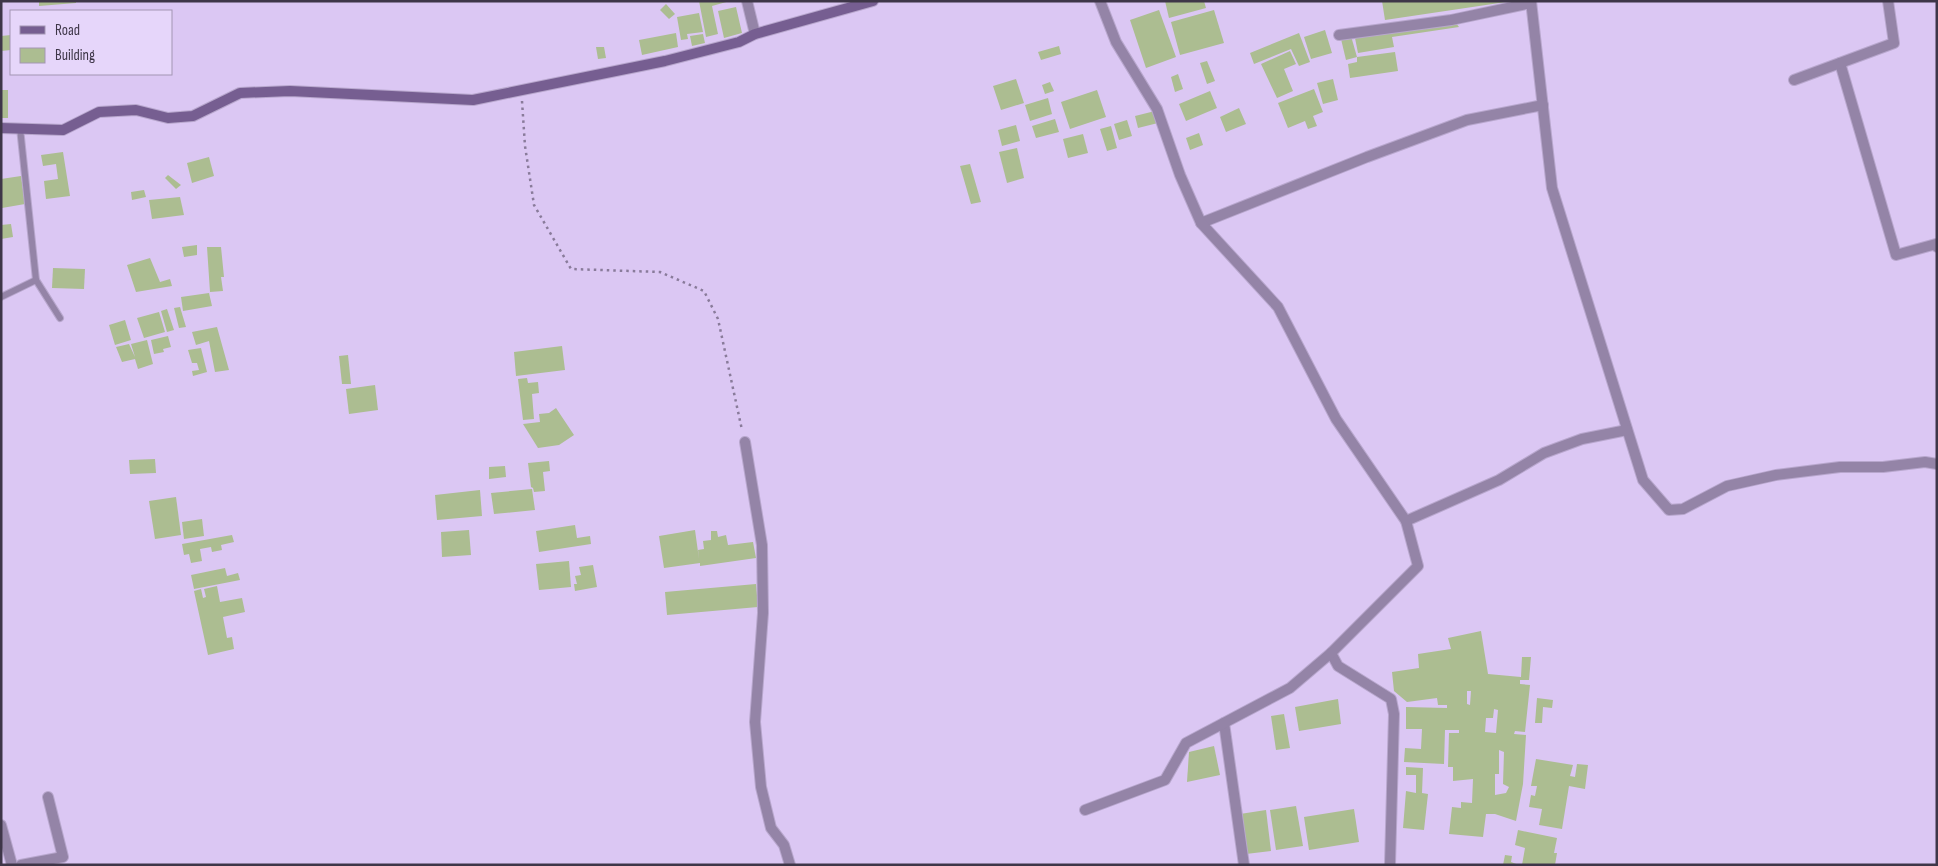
<svg xmlns="http://www.w3.org/2000/svg" width="1938" height="866" font-family="'Sofia Sans Condensed',sans-serif">
	<rect width="100%" height="100%" fill="#dbc7f3"/>
	<!-- building -->
	<g fill="#acbd91" fill-rule="evenodd">
		<polygon points="39,1 76,1 76,3 39,6"/>
		<polygon points="699,1 730,1 712,6 718,34 706,37"/>
		<polygon points="1165,1 1204,1 1206,8 1169,18"/>
		<polygon points="1382,1 1506,1 1506,2 1385,20"/>
		<polygon points="666,4 675,14 669,19 660,10"/>
		<polygon points="736,7 742,33 724,38 718,11"/>
		<polygon points="1159,10 1176,57 1146,68 1130,20"/>
		<polygon points="1214,10 1224,43 1180,55 1171,22"/>
		<polygon points="699,13 703,32 687,34 688,39 681,40 677,17"/>
		<polygon points="1456,23 1459,27 1392,37 1394,47 1358,53 1355,38"/>
		<polygon points="1325,30 1332,53 1311,59 1304,37"/>
		<polygon points="676,33 678,47 642,55 639,40"/>
		<polygon points="1299,33 1310,62 1299,66 1291,49 1254,64 1250,53"/>
		<polygon points="703,34 705,43 692,46 690,36"/>
		<polygon points="11,35 11,50 1,51 1,36"/>
		<polygon points="1351,36 1357,57 1346,60 1341,39"/>
		<polygon points="1059,46 1061,54 1041,60 1038,52"/>
		<polygon points="596,47 604,47 606,58 598,59"/>
		<polygon points="1290,51 1296,64 1284,69 1293,91 1277,98 1261,64"/>
		<polygon points="1395,52 1398,71 1350,78 1348,64 1357,62 1357,57"/>
		<polygon points="1207,61 1215,81 1207,84 1200,63"/>
		<polygon points="1178,74 1183,89 1175,92 1171,77"/>
		<polygon points="1016,79 1024,103 1001,110 993,86"/>
		<polygon points="1333,79 1338,100 1323,104 1317,83"/>
		<polygon points="1050,82 1054,91 1045,94 1042,85"/>
		<polygon points="1314,89 1323,112 1313,116 1317,126 1308,129 1305,121 1288,128 1278,103"/>
		<rect x="1" y="90" width="7" height="28"/>
		<polygon points="1097,90 1106,117 1070,129 1061,102"/>
		<polygon points="1210,91 1217,108 1186,121 1179,104"/>
		<polygon points="1048,98 1052,114 1030,121 1025,105"/>
		<polygon points="1239,108 1246,124 1226,132 1220,117"/>
		<polygon points="1155,111 1158,123 1138,128 1135,116"/>
		<polygon points="1055,119 1059,132 1036,138 1032,126"/>
		<polygon points="1127,120 1132,136 1119,140 1114,124"/>
		<polygon points="1016,125 1020,141 1002,146 998,130"/>
		<polygon points="1111,126 1117,148 1107,151 1100,129"/>
		<polygon points="1199,133 1203,145 1190,150 1186,138"/>
		<polygon points="1083,134 1088,153 1068,158 1063,139"/>
		<polygon points="1017,148 1024,178 1007,183 999,152"/>
		<polygon points="63,152 70,196 46,199 44,181 58,179 56,164 43,166 41,155"/>
		<polygon points="209,157 214,176 192,183 187,163"/>
		<polygon points="970,164 981,202 971,204 960,166"/>
		<polygon points="168,175 181,185 176,189 165,178"/>
		<polygon points="21,176 25,204 2,208 1,179"/>
		<polygon points="144,190 146,197 132,200 131,192"/>
		<polygon points="180,197 184,215 152,219 149,200"/>
		<polygon points="11,224 13,237 1,239 1,225"/>
		<polygon points="197,245 197,255 184,257 182,247"/>
		<polygon points="207,247 221,247 224,277 221,277 223,291 210,292"/>
		<polygon points="150,258 160,282 170,279 172,286 136,292 127,265"/>
		<polygon points="53,268 85,269 84,289 52,288"/>
		<polygon points="209,293 212,306 183,311 181,297"/>
		<polygon points="180,307 186,327 179,328 174,308"/>
		<polygon points="167,309 174,330 167,332 161,311"/>
		<polygon points="159,312 165,332 144,338 137,318"/>
		<polygon points="125,320 131,340 115,345 109,325"/>
		<polygon points="217,327 229,370 215,372 209,341 196,345 192,332"/>
		<polygon points="168,336 171,347 163,349 164,352 154,354 151,340"/>
		<polygon points="147,340 153,364 138,369 135,359 122,362 116,347 129,344 135,357 131,344"/>
		<polygon points="562,346 565,370 516,376 514,352"/>
		<polygon points="201,348 207,372 193,376 192,371 199,370 197,363 192,363 188,350"/>
		<polygon points="348,355 351,384 342,384 339,356"/>
		<polygon points="527,378 528,383 538,382 539,393 532,394 534,419 523,420 518,379"/>
		<polygon points="375,385 378,410 349,414 346,389"/>
		<polygon points="556,408 574,435 559,445 538,448 523,424 540,422 539,414 549,413"/>
		<polygon points="155,459 156,473 130,474 129,460"/>
		<polygon points="549,461 550,471 543,472 545,491 534,492 533,488 531,487 528,463"/>
		<polygon points="505,466 506,477 489,479 489,467"/>
		<polygon points="532,489 535,510 494,514 491,493"/>
		<polygon points="480,490 482,516 437,520 435,495"/>
		<polygon points="176,497 181,535 155,539 149,501"/>
		<polygon points="202,519 204,536 184,539 182,522"/>
		<polygon points="575,525 577,538 590,536 591,544 539,552 536,531"/>
		<polygon points="469,530 471,555 442,557 441,532"/>
		<polygon points="695,530 699,559 698,550 704,549 703,541 711,540 711,531 717,531 718,537 726,535 728,545 753,542 756,558 700,566 700,563 664,568 659,536"/>
		<polygon points="232,535 234,542 221,545 222,550 212,552 211,547 200,549 202,561 191,563 189,554 184,555 182,544"/>
		<polygon points="569,561 571,587 539,590 536,564"/>
		<polygon points="593,565 597,587 575,591 574,584 577,584 575,576 581,575 579,567"/>
		<polygon points="225,568 227,576 238,573 240,580 194,589 191,575"/>
		<polygon points="756,584 758,607 667,615 665,592"/>
		<polygon points="217,586 220,602 242,598 245,612 223,617 227,638 232,637 234,649 208,655 194,591 201,589 203,598 206,597 204,589"/>
		<path d="M1481 631 1488 674 1521 677 1522 657H1531L1529 680H1520V684L1530 685 1525 732 1515 731 1514 734 1526 735 1523 784 1516 821 1495 814H1486L1483 837 1449 834 1452 807 1461 808V802L1472 803 1473 779 1453 781V767H1448L1449 733H1459V730H1445L1444 764 1404 762 1405 748 1421 749 1422 729H1406V707L1447 708V705H1438L1437 698 1407 702 1394 691 1392 672 1419 668 1418 654 1451 649 1448 638ZM1467 691H1471L1470 705 1467 704ZM1494 709 1498 710 1496 733 1485 732 1486 718H1493ZM1499 750 1504 752 1503 784 1509 787 1506 793 1495 795V774H1499Z"/>
		<polygon points="1537,698 1553,700 1552,708 1543,707 1542,723 1535,723"/>
		<polygon points="1338,699 1341,724 1299,731 1295,707"/>
		<polygon points="1284,714 1290,748 1276,750 1271,716"/>
		<polygon points="1214,746 1220,775 1187,782 1189,752"/>
		<polygon points="1536,759 1573,765 1570,776 1575,777 1577,764 1588,765 1585,789 1569,786 1562,829 1539,825 1542,809 1529,807 1531,795 1535,796 1537,786 1531,786"/>
		<polygon points="1406,767 1423,768 1422,793 1428,794 1424,830 1403,828 1406,791 1416,793 1416,775 1406,775"/>
		<polygon points="1296,806 1303,846 1276,850 1270,810"/>
		<polygon points="1354,809 1359,842 1309,850 1304,817"/>
		<polygon points="1266,810 1271,851 1246,854 1240,814"/>
		<polygon points="1518,830 1557,838 1554,853 1557,853 1555,865 1522,865 1525,848 1515,845"/>
		<polygon points="1505,855 1512,856 1511,862 1519,865 1503,865"/>
	</g>
	<g fill="none" stroke-linecap="round" stroke-linejoin="round">
		<defs>
			<g id="lane">
				<polyline points="20,128 36,280 60,318"/>
				<polyline points="1,297 36,280"/>
			</g>
			<g id="street">
				<polyline points="747,1 755,34"/>
				<polyline points="1531,1 1552,188 1643,480 1669,510 1683,509 1727,486 1776,475 1840,467 1883,467 1925,462 1937,464"/>
				<polyline points="1339,35 1451,20 1531,3"/>
				<polyline points="1840,63 1896,255 1936,244 1937,247"/>
				<polyline points="1794,80 1894,43 1888,1"/>
				<polyline points="1201,223 1367,157 1467,120 1543,105"/>
				<polyline points="745,442 762,545 763,613 755,722 761,787 771,828 784,845 790,865"/>
				<polyline points="1406,521 1499,480 1544,453 1582,439 1627,430"/>
				<polyline points="1331,653 1338,666 1391,699 1394,714 1390,865"/>
				<polyline points="1224,723 1244,865"/>
				<polyline points="1085,810 1165,780 1186,743 1290,688 1331,653 1418,566 1406,521 1336,419 1278,307 1201,223 1180,175 1157,109 1116,42 1100,1"/>
				<polyline points="1,825 12,865"/>
				<polyline points="21,865 63,857 48,797"/>
			</g>
			<polyline id="secondary" points="1,128 63,130 99,112 136,110 168,118 193,116 240,93 290,91 473,100 665,61 739,42 755,34 873,1"/>
		</defs>
		<!-- lane casing -->
		<use href="#lane" stroke="#b8a7cd" stroke-width="8"/>
		<!-- street casing -->
		<use href="#street" stroke="#b8a7cd" stroke-width="12"/>
		<!-- secondary casing -->
		<use href="#secondary" stroke="#b8a7cd" stroke-width="12"/>
		<!-- path -->
		<polyline stroke="#897b9a" stroke-width="2.5" stroke-dasharray="2.5 4" stroke-linecap="butt" points="522,101 525,146 534,205 571,269 660,272 704,291 718,319 742,430"/>
		<!-- lane -->
		<use href="#lane" stroke="#9484a7" stroke-width="6"/>
		<!-- street -->
		<use href="#street" stroke="#9484a7" stroke-width="10"/>
		<!-- secondary -->
		<use href="#secondary" stroke="#765e91" stroke-width="10"/>
	</g>
	<!-- border -->
	<rect width="1938" height="866" fill="none" stroke="#3e3648" stroke-width="5"/>
	<!-- legend -->
	<rect x="10" y="10" width="162" height="65" fill="#e6d6fa" stroke="#a396b3"/>
	<rect x="20" y="26" width="25" height="8" fill="#765e91" stroke="#a396b3"/>
	<text x="55" y="35" font-size="15" fill="#3e3648">Road</text>
	<rect x="20" y="48" width="25" height="15" fill="#acbd91" stroke="#a396b3"/>
	<text x="55" y="60" font-size="15" fill="#3e3648">Building</text>
</svg>
